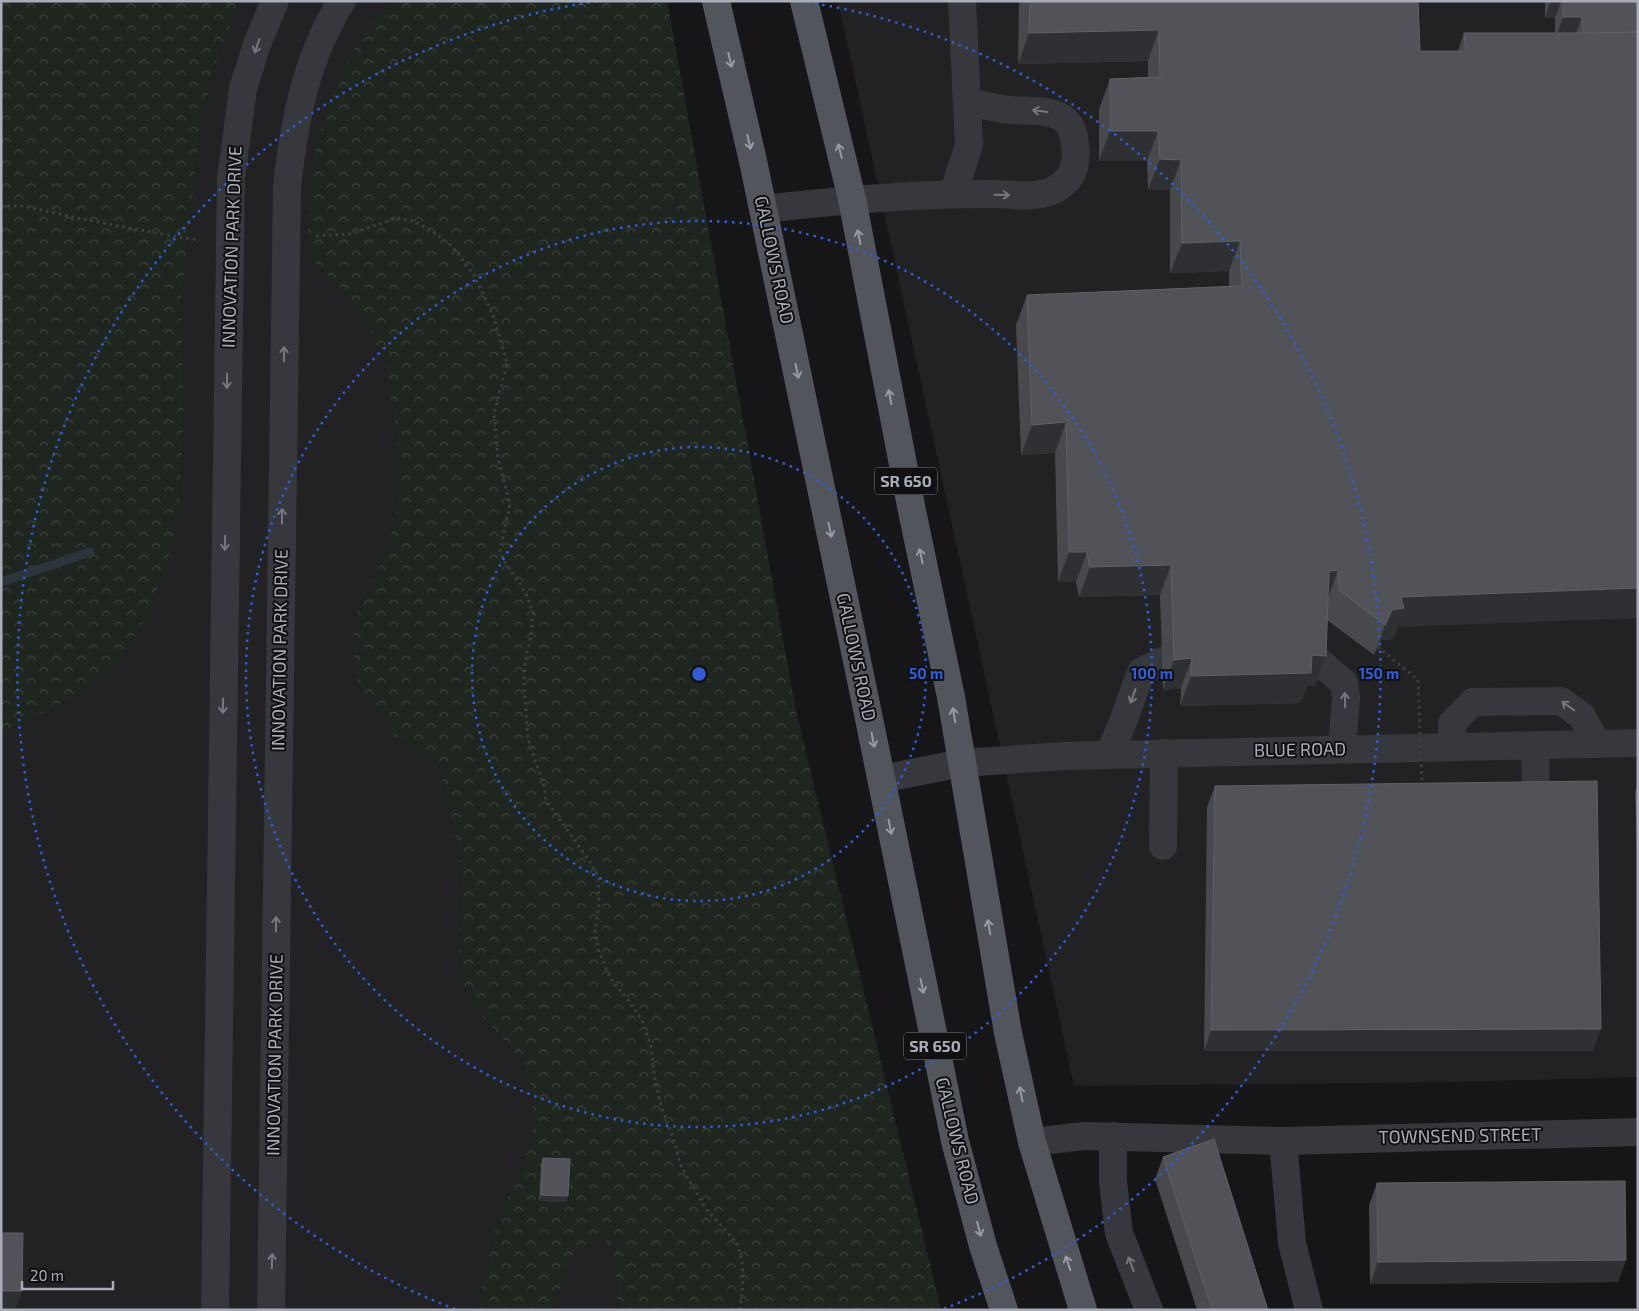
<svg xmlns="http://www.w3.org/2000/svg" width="1639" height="1311" font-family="'Exo 2',sans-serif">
	<defs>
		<pattern id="forest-crowns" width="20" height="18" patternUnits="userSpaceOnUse" patternTransform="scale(1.25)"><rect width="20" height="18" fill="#1e261f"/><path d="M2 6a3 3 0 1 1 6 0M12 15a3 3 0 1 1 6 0" fill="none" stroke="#3c433d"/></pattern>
	</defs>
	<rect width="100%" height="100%" fill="#161618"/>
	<!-- built -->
	<g fill="#222225">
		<polygon points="239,1 392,1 371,21 312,260 346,293 368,324 384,361 396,430 399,466 397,515 386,551 358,611 359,685 390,733 438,764 459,853 462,905 458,952 466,993 474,1007 520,1058 533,1089 533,1136 519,1177 497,1218 485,1277 475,1310 1,1310 1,734 70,699 180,500 184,400 181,304 200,129 214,68"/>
		<polygon points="838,1 1638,1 1638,1077 1456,1082 1074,1086"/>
		<polygon points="606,1236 616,1274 619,1310 555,1310 556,1300 574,1251"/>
	</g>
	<!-- forest -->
	<g fill="url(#forest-crowns)">
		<polygon points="1,1 239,1 214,68 200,129 181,304 184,400 180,500 169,556 147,616 111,672 70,699 1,734"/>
		<polygon points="392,1 667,1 796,711 941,1310 619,1310 616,1274 605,1237 574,1251 556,1300 555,1310 475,1310 485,1277 497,1218 519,1177 533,1136 533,1089 520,1058 474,1007 466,993 458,952 462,905 459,853 438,764 390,733 359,685 352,644 358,611 386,551 397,515 399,466 396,430 384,361 368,324 346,293 312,260 308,230 311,182 318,139 339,78 371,21"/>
	</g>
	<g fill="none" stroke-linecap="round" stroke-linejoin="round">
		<!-- stream -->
		<polyline stroke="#2c353c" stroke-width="9" points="1,582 90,552"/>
		<!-- path -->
		<g stroke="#3d3f44" stroke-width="3" stroke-dasharray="2.5 4" stroke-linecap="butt">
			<polyline points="1,206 24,206 77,218 177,237 200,240"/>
			<polyline points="316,236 350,234 397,218 414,221 432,231 452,246 474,275 493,315 504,351 507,364 494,414 498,459 510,504 500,551 504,561 519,582 528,598 533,614 531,636 525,661 524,686 528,739 544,786 546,800 592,865 598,878 599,904 595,931 599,952 610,978 626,997 642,1020 651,1046 654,1075 662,1109 675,1143 680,1164 706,1209 737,1243 742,1261 743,1285 740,1310"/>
		</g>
		<!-- minor -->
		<g stroke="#37383d" stroke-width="28">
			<polyline points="953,194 969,145 962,1"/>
			<path d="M763 209C841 200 918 193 997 194 1017 195 1042 199 1059 187 1075 176 1077 161 1075 144 1072 106 1040 112 1011 110 997 109 981 104 967 102"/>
			<polyline points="1316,659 1344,683 1346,697 1342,749"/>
			<polyline points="1535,745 1536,803"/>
			<polyline points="1452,747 1452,723 1473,702 1561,701 1582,716 1597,744"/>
			<polyline points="1109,754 1121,727 1141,672 1162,661"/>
			<polyline points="881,779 962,763 1065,756 1638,743"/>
			<polyline points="1163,846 1164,753"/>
			<polyline points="1113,1136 1113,1182 1119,1233 1149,1310"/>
			<polyline points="1283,1141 1292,1243 1309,1310"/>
			<polyline points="1032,1142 1084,1136 1283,1141 1638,1132"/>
			<polyline points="215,1310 231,178 243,89 257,44 275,1"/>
			<path d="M271 1310 287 187C294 122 306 57 342 1"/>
		</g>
		<!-- major -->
		<g stroke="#53555c" stroke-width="28">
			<polyline points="716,1 753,161 866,704 955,1141 983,1246 1004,1310"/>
			<polyline points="804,1 852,199 912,511 951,697 1008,1033 1032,1142 1083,1310"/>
		</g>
		<!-- path-bridge -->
		<polyline stroke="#3d3f44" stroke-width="3" stroke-dasharray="2.5 4" stroke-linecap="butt" points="1378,647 1418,680 1422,785"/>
	</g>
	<!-- wall -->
	<g fill="#47494d">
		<polygon points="1019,1 1418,1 1420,51 1458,51 1464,33 1555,33 1555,18 1545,18 1545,1 1638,1 1393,639 1381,640 1374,655 1327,620 1326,656 1315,686 1307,686 1300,703 1180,706 1181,688 1163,690 1160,595 1079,597 1076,582 1058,582 1055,453 1021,455 1016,325 1027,295 1229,286 1229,271 1170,273 1170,190 1148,190 1147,161 1099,161 1099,109 1110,79 1148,77 1148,61 1018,64"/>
		<polygon points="1638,784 1638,881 1635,792"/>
		<polygon points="1215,786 1593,1051 1204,1051 1207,807"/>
		<polygon points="1163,1157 1268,1310 1197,1310 1155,1179"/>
		<polygon points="543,1158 568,1196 566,1202 539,1201 541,1164"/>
		<polygon points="1377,1183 1626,1260 1618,1282 1370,1284 1369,1205"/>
	</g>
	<!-- shaded-wall -->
	<g fill="#2f3033">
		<polygon points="1551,1 1561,1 1555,18 1545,18"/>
		<polygon points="1563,17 1582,17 1574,39 1556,39"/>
		<polygon points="1159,30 1148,61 1018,64 1029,33"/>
		<polygon points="1110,131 1158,131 1147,161 1099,161"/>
		<polygon points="1160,159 1181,160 1170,190 1148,190"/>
		<polygon points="1240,241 1229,271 1170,273 1182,243"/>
		<polygon points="1066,422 1055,453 1021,455 1032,425"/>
		<polygon points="1069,552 1087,552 1076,582 1058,582"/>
		<polygon points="1171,565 1160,595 1079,597 1090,567"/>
		<polygon points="1338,570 1327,601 1329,571"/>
		<polygon points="1638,588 1638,618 1397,627 1393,639 1381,640 1374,655 1385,625 1392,610 1401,597"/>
		<polygon points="1312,655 1326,656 1315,686 1307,686 1300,703 1180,706 1191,676"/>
		<polygon points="1192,658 1181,688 1163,690 1174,660"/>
		<polygon points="1601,1029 1593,1051 1204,1051 1211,1030"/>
		<polygon points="541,1195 568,1196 566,1202 539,1201"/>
		<polygon points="1626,1260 1618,1282 1370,1284 1378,1262"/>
		<polygon points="1,1291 22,1291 16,1308 1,1308"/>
	</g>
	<!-- building -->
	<g fill="#525359" stroke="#5f6168">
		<polygon points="1030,1 1418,1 1420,51 1466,51 1464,33 1586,33 1638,32 1638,588 1401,597 1404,608 1392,610 1385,625 1339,590 1338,570 1329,571 1326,656 1312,655 1311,673 1191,676 1192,658 1174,660 1171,565 1090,567 1087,552 1069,552 1066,422 1032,425 1027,295 1242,286 1240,241 1182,243 1181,160 1160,159 1158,131 1110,131 1110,79 1160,77 1159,30 1029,33"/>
		<polygon points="1563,1 1638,1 1638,32 1583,33 1582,17 1563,17"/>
		<polygon points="1597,781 1601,1029 1211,1030 1215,786"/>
		<polygon points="1214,1139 1268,1310 1212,1310 1163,1157"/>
		<polygon points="543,1158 570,1159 568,1196 541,1195"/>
		<polygon points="1625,1181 1626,1260 1378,1262 1377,1183"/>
		<polygon points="1,1233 23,1233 22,1291 1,1291"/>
	</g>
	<!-- one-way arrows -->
	<defs><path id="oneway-shaft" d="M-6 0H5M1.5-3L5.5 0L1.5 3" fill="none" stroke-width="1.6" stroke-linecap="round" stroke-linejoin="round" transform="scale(1.25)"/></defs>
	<g stroke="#757881">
		<use href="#oneway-shaft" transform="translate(257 46) rotate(109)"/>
		<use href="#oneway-shaft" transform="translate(1040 111) rotate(-172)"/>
		<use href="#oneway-shaft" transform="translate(1002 195) rotate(1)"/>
		<use href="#oneway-shaft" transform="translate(284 354) rotate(-89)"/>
		<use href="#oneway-shaft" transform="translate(227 381) rotate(91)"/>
		<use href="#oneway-shaft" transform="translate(282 516) rotate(-89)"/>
		<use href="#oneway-shaft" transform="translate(225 543) rotate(91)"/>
		<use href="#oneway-shaft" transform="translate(1133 696) rotate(110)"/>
		<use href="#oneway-shaft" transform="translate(1345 700) rotate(-91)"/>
		<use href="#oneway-shaft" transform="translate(223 706) rotate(91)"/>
		<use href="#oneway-shaft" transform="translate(1568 706) rotate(-145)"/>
		<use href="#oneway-shaft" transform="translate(276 924) rotate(-89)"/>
		<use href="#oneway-shaft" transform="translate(272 1261) rotate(-89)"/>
		<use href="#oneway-shaft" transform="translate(1131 1264) rotate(-111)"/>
	</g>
	<g stroke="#979ba6">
		<use href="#oneway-shaft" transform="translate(730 60) rotate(77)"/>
		<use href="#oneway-shaft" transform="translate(749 142) rotate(77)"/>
		<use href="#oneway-shaft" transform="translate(840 151) rotate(-104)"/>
		<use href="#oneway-shaft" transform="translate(859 237) rotate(-101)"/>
		<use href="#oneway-shaft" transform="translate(797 371) rotate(78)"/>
		<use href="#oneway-shaft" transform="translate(890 397) rotate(-101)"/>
		<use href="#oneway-shaft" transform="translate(830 530) rotate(78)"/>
		<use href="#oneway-shaft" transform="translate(921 556) rotate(-102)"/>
		<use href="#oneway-shaft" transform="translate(954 715) rotate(-100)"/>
		<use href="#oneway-shaft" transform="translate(873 740) rotate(79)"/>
		<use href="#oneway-shaft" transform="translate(890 827) rotate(79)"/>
		<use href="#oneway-shaft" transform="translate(989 927) rotate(-100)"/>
		<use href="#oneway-shaft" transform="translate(922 986) rotate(78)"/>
		<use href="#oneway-shaft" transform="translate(1021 1094) rotate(-102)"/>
		<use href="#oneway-shaft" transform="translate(979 1229) rotate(75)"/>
		<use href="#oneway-shaft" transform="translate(1068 1263) rotate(-108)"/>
	</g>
	<!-- distance rings -->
	<g fill="none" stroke="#325cd3" stroke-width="2.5" stroke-dasharray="2.5 5">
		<circle cx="699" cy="674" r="227"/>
		<circle cx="699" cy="674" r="453"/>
		<path d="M455 1309A680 680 0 0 1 598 1M800 1A680 680 0 0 1 943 1309"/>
	</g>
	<g text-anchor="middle" stroke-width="4" stroke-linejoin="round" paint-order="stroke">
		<!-- shield labels -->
		<g fill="#111113" stroke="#7b7e86" stroke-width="1">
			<rect x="875" y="467.5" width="62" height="27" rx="4"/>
			<rect x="904" y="1032.5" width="62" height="27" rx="4"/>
		</g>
		<g font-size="16" font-weight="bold" fill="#a8adb8">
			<text x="906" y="487">SR 650</text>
			<text x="935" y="1052">SR 650</text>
		</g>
		<!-- street labels -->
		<g font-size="18" fill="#a8adb8" stroke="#111113">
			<text transform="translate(232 247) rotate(-88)" y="6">INNOVATION PARK DRIVE</text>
			<text transform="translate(774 260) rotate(78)" y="6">GALLOWS ROAD</text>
			<text transform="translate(280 650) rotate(-89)" y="6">INNOVATION PARK DRIVE</text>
			<text transform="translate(856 657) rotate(78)" y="6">GALLOWS ROAD</text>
			<text transform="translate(1300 750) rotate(-1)" y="6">BLUE ROAD</text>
			<text transform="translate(275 1055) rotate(-89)" y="6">INNOVATION PARK DRIVE</text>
			<text transform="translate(1460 1136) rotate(-1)" y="6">TOWNSEND STREET</text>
			<text transform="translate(957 1141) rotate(76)" y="6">GALLOWS ROAD</text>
		</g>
	</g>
	<circle cx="699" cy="674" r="8" fill="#325cd3" stroke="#111113" stroke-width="2.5"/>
	<g font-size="15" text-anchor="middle" font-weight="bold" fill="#325cd3" stroke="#111113" stroke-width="4" stroke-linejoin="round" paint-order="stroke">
		<text x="926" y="679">50 m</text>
		<text x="1152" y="679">100 m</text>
		<text x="1379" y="679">150 m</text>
	</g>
	<!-- border -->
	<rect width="1639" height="1311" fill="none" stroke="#a8adb8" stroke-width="5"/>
	<!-- scale -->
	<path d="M22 1281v8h91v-8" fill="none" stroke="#a8adb8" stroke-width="2.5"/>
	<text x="30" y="1281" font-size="15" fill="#a8adb8" stroke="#111113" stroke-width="4" paint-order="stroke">20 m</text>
</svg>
